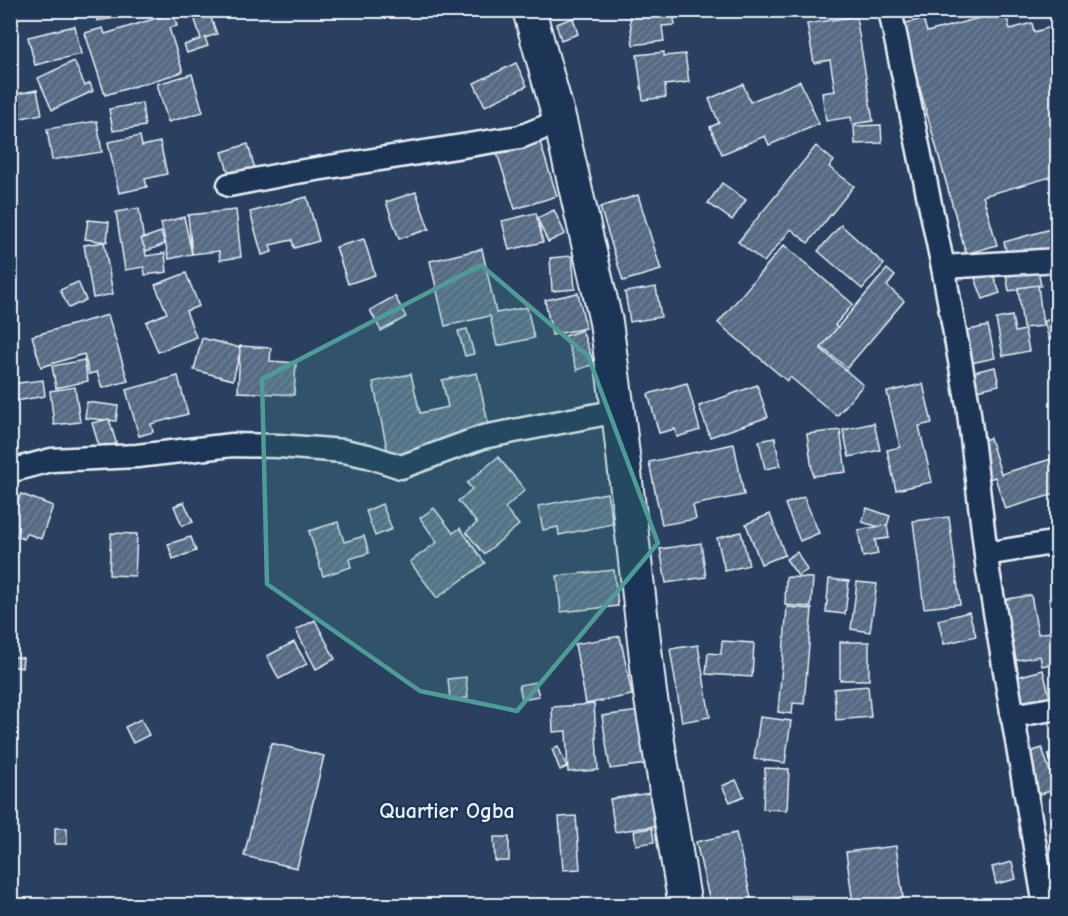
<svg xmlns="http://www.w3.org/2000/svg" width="1068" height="916" font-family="'Comic Neue',sans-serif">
	<defs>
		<pattern id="building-hatch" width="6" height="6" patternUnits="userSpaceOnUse" patternTransform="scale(1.5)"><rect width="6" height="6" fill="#556a83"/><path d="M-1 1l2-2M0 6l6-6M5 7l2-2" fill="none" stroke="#6d8095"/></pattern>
	</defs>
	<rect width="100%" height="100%" fill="#294061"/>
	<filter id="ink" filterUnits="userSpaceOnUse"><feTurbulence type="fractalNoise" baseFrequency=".0167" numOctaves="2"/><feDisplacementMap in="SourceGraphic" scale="12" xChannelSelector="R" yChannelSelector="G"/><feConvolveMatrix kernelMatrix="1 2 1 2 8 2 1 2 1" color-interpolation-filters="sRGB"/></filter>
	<g filter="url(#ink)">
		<!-- building -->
		<g fill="url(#building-hatch)" stroke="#e8f1f8" stroke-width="1.5">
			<polygon points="95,10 152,10 152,12 97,21"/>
			<polygon points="192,10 232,10 211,18 217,34 205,38 208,46 187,53 184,45 201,39"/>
			<polygon points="629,10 673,10 675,25 662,26 664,41 633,45"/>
			<polygon points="1005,11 1010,29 1032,23 1034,32 1058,25 1058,175 983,196 997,245 966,254 902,24 923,19 927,32"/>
			<polygon points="173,13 177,26 169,28 183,72 105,95 85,33 103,28 105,34"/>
			<polygon points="856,16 873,121 852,124 851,117 826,121 822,93 835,91 830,60 814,63 807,24"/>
			<polygon points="573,18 578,34 561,40 556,24"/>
			<polygon points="75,26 81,54 35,65 28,37"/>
			<polygon points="664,52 664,56 685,54 689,82 665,85 666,97 643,100 637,55"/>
			<polygon points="74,61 85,86 90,83 93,91 52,110 38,78"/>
			<polygon points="516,63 527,86 485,106 474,83"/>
			<polygon points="192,74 203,112 168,122 157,84"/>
			<polygon points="800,81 819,124 769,145 765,136 722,154 710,127 719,123 709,99 743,84 750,102"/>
			<polygon points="37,90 42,114 16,119 11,95"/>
			<polygon points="142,103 145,126 113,131 109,109"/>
			<polygon points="97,121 102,152 52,160 47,129"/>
			<polygon points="881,125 882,143 855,144 854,126"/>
			<polygon points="140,136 142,146 160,142 167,174 145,179 147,187 119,193 108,142"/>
			<polygon points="539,139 557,196 515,209 497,153"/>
			<polygon points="248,144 259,184 234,191 222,152"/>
			<polygon points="816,146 834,161 829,167 854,186 808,243 791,229 764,262 738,242"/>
			<polygon points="722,183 746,200 732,220 708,203"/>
			<polygon points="416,192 429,229 399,239 386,202"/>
			<polygon points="638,195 661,270 623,281 600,207"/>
			<polygon points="307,197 319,241 294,248 292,240 270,245 272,252 262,255 250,212"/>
			<polygon points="139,208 146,256 165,253 167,272 145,275 144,267 125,270 116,212"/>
			<polygon points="236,210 241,257 220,260 219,251 192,254 188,215"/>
			<polygon points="554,210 565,234 548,242 537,218"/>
			<polygon points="536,213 543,242 509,250 502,221"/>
			<polygon points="184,217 192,254 169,259 161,223"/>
			<polygon points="88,220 109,222 107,242 85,239"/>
			<polygon points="841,225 884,264 862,289 818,251"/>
			<polygon points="1058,227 1058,250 1009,263 1004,242"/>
			<polygon points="161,232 165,244 146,251 141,239"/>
			<polygon points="364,239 375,275 348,284 336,247"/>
			<polygon points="104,242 113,294 93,298 84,245"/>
			<polygon points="784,245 853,304 835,325 838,328 821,349 863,385 837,416 790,377 787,381 718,323"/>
			<polygon points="482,249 496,313 527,307 534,338 497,346 490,316 445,326 430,261"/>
			<polygon points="572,256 575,289 552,291 550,258"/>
			<polygon points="887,269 895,276 887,286 904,301 847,368 821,347"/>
			<polygon points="1038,270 1041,286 1009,291 1006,275"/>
			<polygon points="992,272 1000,293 983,299 975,278"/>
			<polygon points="186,273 199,306 186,311 196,337 158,352 146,322 167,313 155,285"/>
			<polygon points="78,282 86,300 69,308 60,290"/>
			<polygon points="1038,285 1043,326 1023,328 1018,288"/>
			<polygon points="656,287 661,317 630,322 625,292"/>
			<polygon points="578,293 586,328 552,335 545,300"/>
			<polygon points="395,296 406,317 381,331 370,310"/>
			<polygon points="108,315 128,381 102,388 97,372 89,374 84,354 41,367 32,336"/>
			<polygon points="1012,316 1015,332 1025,330 1029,351 1003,356 996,319"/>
			<polygon points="1058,317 1058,353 1053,354 1044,321"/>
			<polygon points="988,326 995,358 966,364 959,332"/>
			<polygon points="467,329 474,354 465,356 458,331"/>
			<polygon points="582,330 594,364 577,370 565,336"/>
			<polygon points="202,338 241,348 233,380 194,370"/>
			<polygon points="240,346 271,348 270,361 296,363 294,395 238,392"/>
			<polygon points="84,360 88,381 56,388 52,366"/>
			<polygon points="995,367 999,385 964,393 961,375"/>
			<polygon points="477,373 491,436 389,458 373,382 411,374 420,413 448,407 442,380"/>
			<polygon points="178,376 188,414 151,424 153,432 139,436 126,390"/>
			<polygon points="43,380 45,396 10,402 10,384"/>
			<polygon points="687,383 700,430 677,437 675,429 659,433 648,394"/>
			<polygon points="923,384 932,423 919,426 932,482 896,490 887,450 900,447 887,392"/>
			<polygon points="757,385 768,417 710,437 699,406"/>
			<polygon points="75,387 80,422 54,425 50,391"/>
			<polygon points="1058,397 1058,412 1055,413 1053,398"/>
			<polygon points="87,402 118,406 116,421 85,418"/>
			<polygon points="109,419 122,462 105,466 92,423"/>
			<polygon points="874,423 880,450 849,457 843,430"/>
			<polygon points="840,430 846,472 813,476 807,434"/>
			<polygon points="775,438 780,466 765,469 759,441"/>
			<polygon points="990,438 1001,474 1058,457 1058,493 1005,509 995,477 975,483 964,446"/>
			<polygon points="734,444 744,495 693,505 696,519 662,525 649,462"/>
			<polygon points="498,457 525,490 505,508 519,525 484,554 466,532 477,523 458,501 472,489 467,483"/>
			<polygon points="607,493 613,524 559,535 558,527 543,530 538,506"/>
			<polygon points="21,494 53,506 41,539 26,533 24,539 10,534 10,523"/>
			<polygon points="804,497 819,533 800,541 785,504"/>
			<polygon points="184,502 193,522 182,526 174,506"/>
			<polygon points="382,504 392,529 375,536 366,511"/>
			<polygon points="434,508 453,533 460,528 485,563 437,598 410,562 437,542 420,518"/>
			<polygon points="867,508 890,516 886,529 862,522"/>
			<polygon points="770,514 785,555 761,564 746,524"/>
			<polygon points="949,517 960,604 924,608 913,521"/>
			<polygon points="338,522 344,542 364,536 369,553 349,559 351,567 323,576 309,531"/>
			<polygon points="887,525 889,538 875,540 878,554 863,557 858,530"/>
			<polygon points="741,532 749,565 725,571 717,538"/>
			<polygon points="111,533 137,534 135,576 109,575"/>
			<polygon points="191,537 196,551 173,559 168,544"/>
			<polygon points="701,543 706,577 666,583 660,549"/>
			<polygon points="797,552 807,570 798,576 786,559"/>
			<polygon points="614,570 618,606 561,612 557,576"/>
			<polygon points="786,577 813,578 811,607 785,605"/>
			<polygon points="829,579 849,581 845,614 826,612"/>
			<polygon points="857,582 877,584 870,632 851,629"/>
			<polygon points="1031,595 1038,634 1056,631 1058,663 1042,666 1040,656 1000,663 990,602"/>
			<polygon points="1058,597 1058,631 1049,599"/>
			<polygon points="787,607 812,609 804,704 793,703 792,714 778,712"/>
			<polygon points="969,612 976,636 944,644 938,620"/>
			<polygon points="315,620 335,659 316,669 296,630"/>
			<polygon points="620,636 632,695 586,704 575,644"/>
			<polygon points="722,641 754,643 752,677 706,674 708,653 721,654"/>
			<polygon points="294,642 307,664 279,679 267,656"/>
			<rect x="840" y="642" width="29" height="38"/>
			<polygon points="698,645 710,717 682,722 670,649"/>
			<polygon points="10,656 23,658 22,668 10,666"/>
			<polygon points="1043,670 1053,710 1012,721 1002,681"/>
			<polygon points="466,677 468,698 450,700 448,679"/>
			<polygon points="535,682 539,696 522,699 519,685"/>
			<polygon points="868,686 871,717 836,720 834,689"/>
			<polygon points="594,704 598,770 568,772 566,731 553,732 552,707"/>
			<polygon points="639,711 646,764 610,769 602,716"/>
			<polygon points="760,717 791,721 785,763 754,759"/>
			<polygon points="141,719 149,735 133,743 125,727"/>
			<polygon points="271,743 324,756 297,868 244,856"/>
			<polygon points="558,746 567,767 560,770 552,749"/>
			<polygon points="1042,748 1056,789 1029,798 1015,757"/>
			<polygon points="1058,750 1058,776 1048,754"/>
			<polygon points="765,768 789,769 787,810 763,809"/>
			<polygon points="736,780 744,796 730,802 722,786"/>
			<polygon points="650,793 655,826 615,832 610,799"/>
			<polygon points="576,816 580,869 563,870 559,817"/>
			<polygon points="1058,826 1058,848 1051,828"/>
			<rect x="55" y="828" width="12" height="16"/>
			<polygon points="652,828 654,842 636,845 634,831"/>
			<polygon points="736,833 753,906 711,906 696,842"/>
			<polygon points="494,837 509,837 509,861 495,861"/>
			<polygon points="896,846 903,897 853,904 846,852"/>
			<polygon points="1012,862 1016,879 996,884 992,867"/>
			<polygon points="1058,874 1058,906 1049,906 1040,880"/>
			<rect x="791" y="896" width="21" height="10"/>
		</g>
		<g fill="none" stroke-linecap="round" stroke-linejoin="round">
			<defs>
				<g id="street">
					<polyline points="890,10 943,267 968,405 988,571 1045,906"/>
					<polyline points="229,185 291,173 520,137 560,121"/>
					<polyline points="943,267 1058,260"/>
					<polyline points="10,471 51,460 137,456 232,445 279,446 344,451 368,456 401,467 483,437 618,411"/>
					<polyline points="986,554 1058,542"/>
					<polyline points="1012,716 1058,708"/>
				</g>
				<polyline id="secondary" points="529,10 560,121 606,322 618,411 650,693 685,906"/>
			</defs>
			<!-- street casing -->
			<use href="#street" stroke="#e8f1f8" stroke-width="27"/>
			<!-- secondary casing -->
			<use href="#secondary" stroke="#e8f1f8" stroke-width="36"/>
			<!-- street -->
			<use href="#street" stroke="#1d3557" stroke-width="22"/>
			<!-- secondary -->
			<use href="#secondary" stroke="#1d3557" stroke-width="32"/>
		</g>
	</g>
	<!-- marked area -->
	<path fill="#509b97" fill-opacity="0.2" stroke="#509b97" stroke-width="4.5" stroke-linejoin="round" d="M481 265 588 356 658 543 517 711 420 691 267 584 262 379Z"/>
	<g text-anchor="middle" stroke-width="4.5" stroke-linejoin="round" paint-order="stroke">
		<!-- neighbourhood labels -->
		<g font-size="22" font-weight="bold" fill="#e8f1f8" stroke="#1d3557">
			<text x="447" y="818">Quartier Ogba</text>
		</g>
	</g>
	<!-- margin -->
	<rect width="1068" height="916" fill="none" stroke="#1d3557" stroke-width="36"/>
	<rect x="18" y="18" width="1032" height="880" fill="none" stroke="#e8f1f8" stroke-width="2" filter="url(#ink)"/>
</svg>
